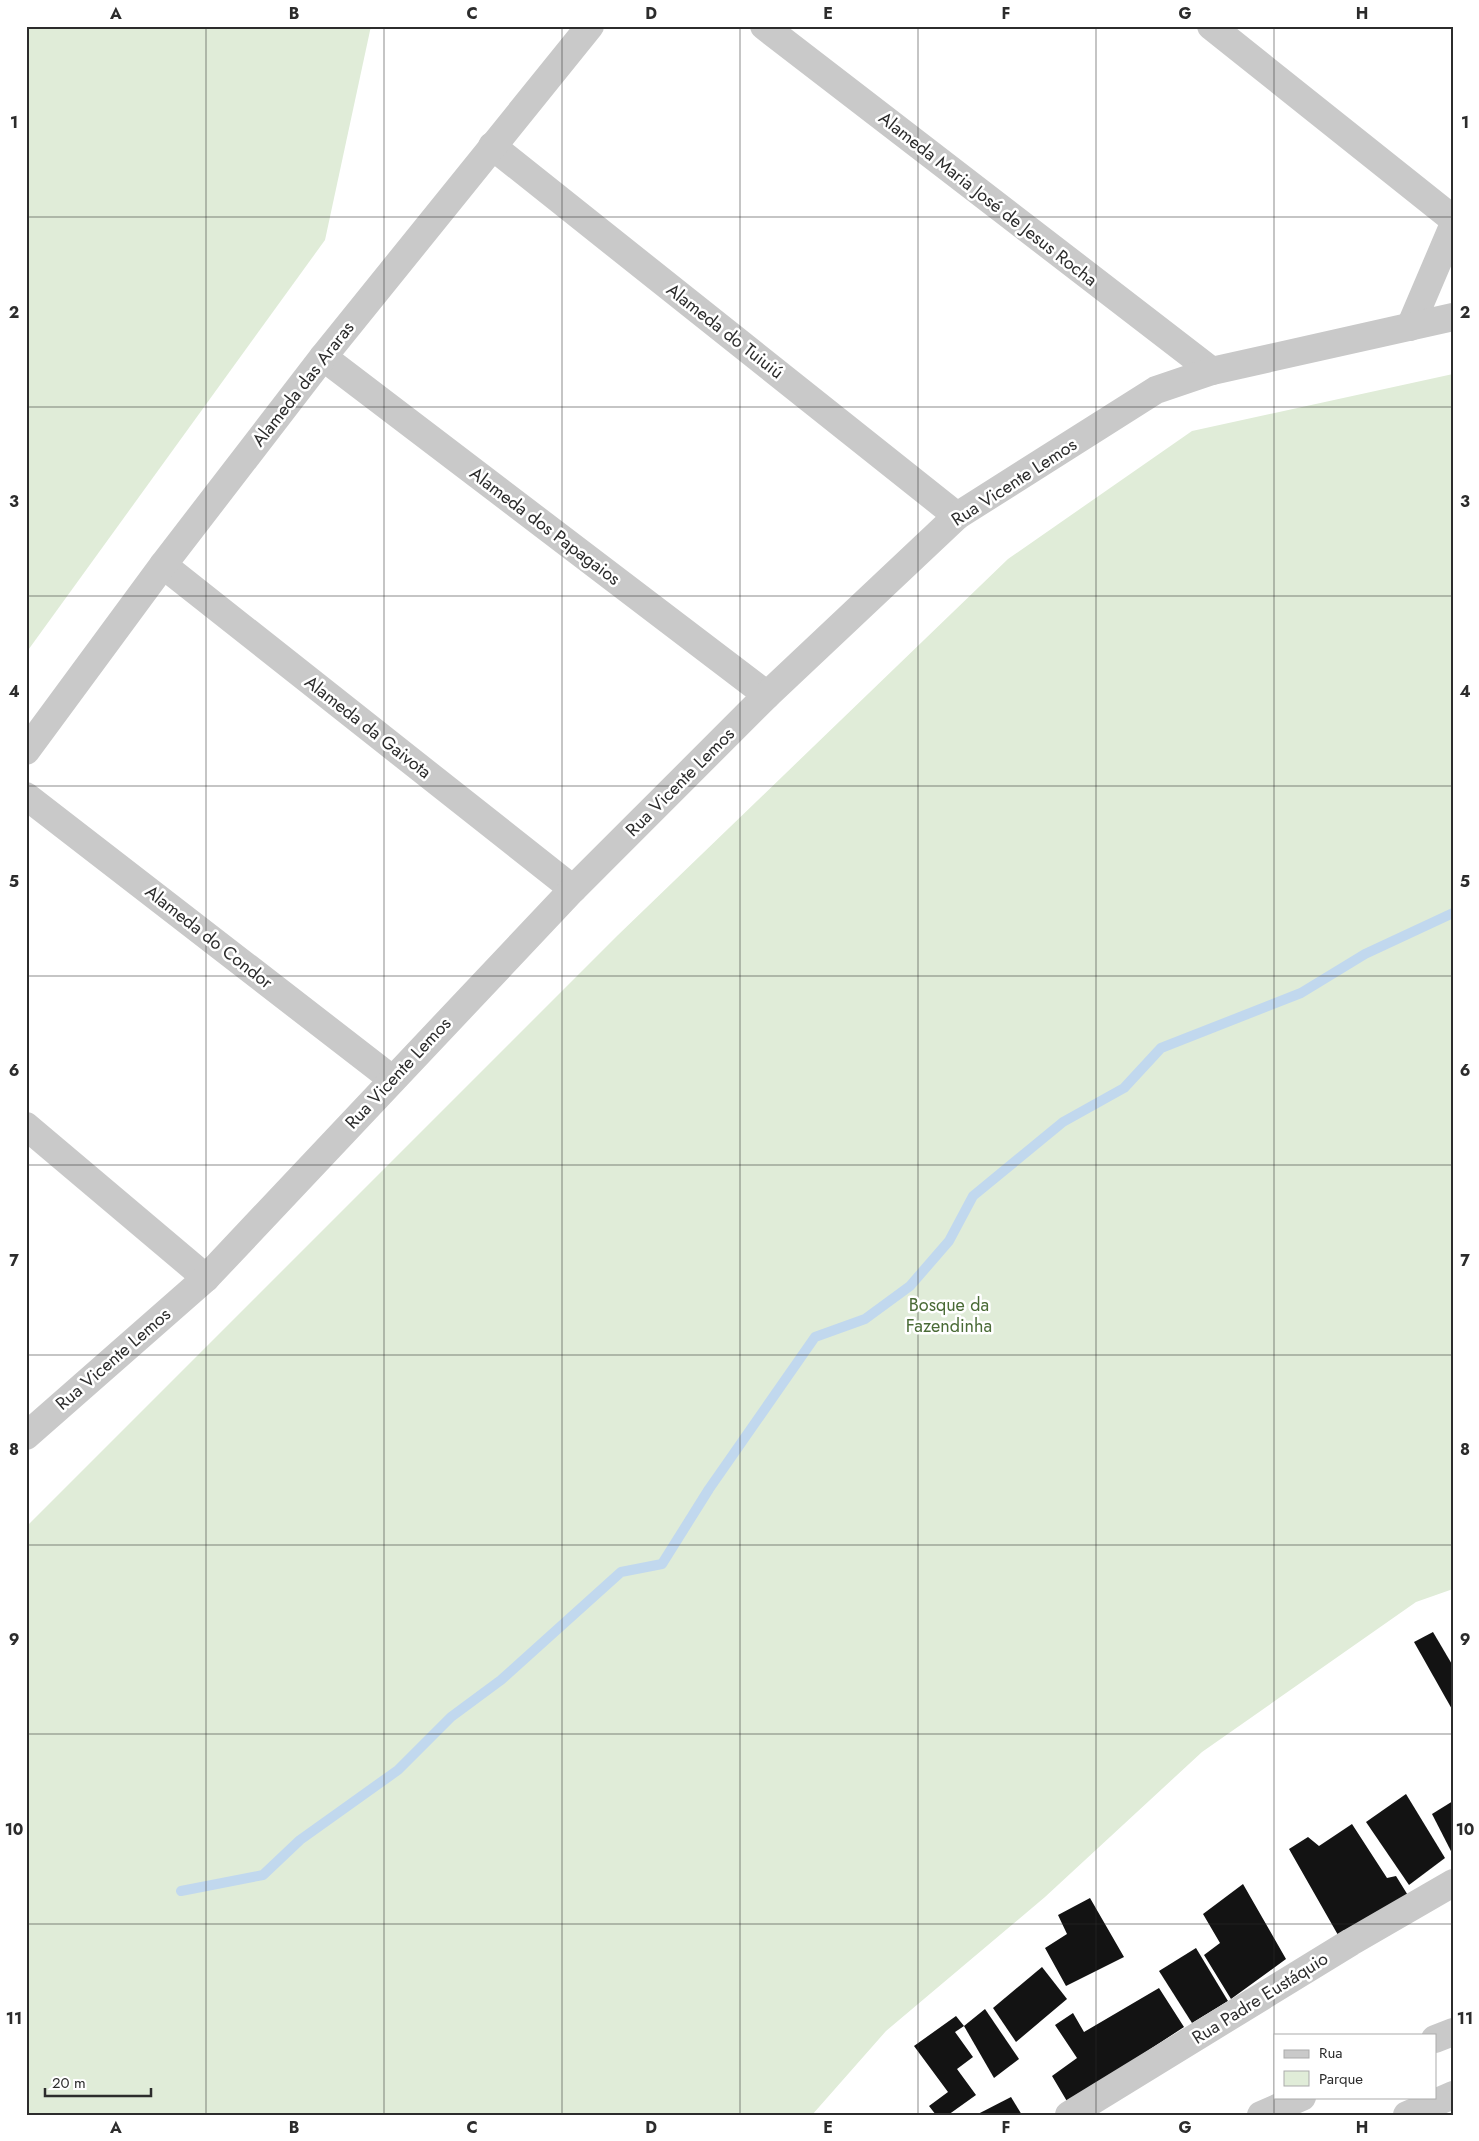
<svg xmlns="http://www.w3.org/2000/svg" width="1479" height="2141" font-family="Jost,sans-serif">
	<rect width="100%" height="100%" fill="#fff"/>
	<!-- green -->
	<g fill="#e0ecd8">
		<polygon points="26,26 371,26 325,240 26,653"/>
		<polygon points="1453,374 1453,1589 1416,1602 1202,1752 1045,1897 886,2031 812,2115 26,2115 26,1527 618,935 1008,559 1192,431"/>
	</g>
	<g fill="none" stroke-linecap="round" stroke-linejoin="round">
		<!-- stream -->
		<polyline stroke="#c1d8ee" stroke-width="10" points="181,1891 263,1875 300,1840 398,1770 451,1717 501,1680 621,1572 662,1564 709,1489 815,1337 865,1319 910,1286 949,1241 973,1196 1063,1122 1124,1088 1161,1048 1301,993 1365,954 1453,913"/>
	</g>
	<!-- building -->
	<g fill="#131313">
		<polygon points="1433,1632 1453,1666 1453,1711 1414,1642"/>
		<polygon points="1406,1794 1445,1858 1409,1885 1366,1822"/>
		<polygon points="1453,1801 1453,1855 1432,1814"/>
		<polygon points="1352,1824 1387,1878 1396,1876 1409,1897 1338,1935 1289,1849 1308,1837 1319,1846"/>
		<polygon points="1243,1884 1286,1959 1231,1999 1204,1955 1220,1943 1203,1914"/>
		<polygon points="1090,1898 1124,1957 1066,1986 1045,1948 1067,1934 1058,1915"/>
		<polygon points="1196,1948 1228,2001 1192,2023 1159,1971"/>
		<polygon points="1042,1967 1067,1999 1016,2042 993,2008"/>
		<polygon points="1159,1988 1184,2027 1068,2103 1052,2076 1077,2058 1055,2025 1073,2013 1084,2032"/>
		<polygon points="985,2009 1019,2059 994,2078 964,2026"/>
		<polygon points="956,2016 964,2026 955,2032 973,2057 957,2069 976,2095 948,2115 936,2115 929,2106 948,2092 914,2046"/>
		<polygon points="1011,2097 1022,2115 976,2115"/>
	</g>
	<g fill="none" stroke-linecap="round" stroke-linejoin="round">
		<!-- street -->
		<g stroke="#c9c9c9" stroke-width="28">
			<polyline points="764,26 1212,371"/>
			<polyline points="1211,26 1453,219"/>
			<polyline points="492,146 957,516"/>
			<polyline points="1410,327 1453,226"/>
			<polyline points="323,357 767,695"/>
			<polyline points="163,565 573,889"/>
			<polyline points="26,751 163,565 323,357 590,26"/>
			<polyline points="26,796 392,1079"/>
			<polyline points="26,1126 206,1278"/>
			<polyline points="26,1436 206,1278 573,889 767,695 957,516 1156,390 1212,371 1453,317"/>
			<polyline points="1435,2039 1453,2032"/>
			<polyline points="1069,2115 1351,1942 1453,1883"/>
			<polyline points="1261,2115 1302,2097"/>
			<polyline points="1407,2115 1453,2095"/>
		</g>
	</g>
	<!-- grid -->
	<path fill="none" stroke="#2c2c2c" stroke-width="1" stroke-opacity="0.55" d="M206 26V2115M384 26V2115M562 26V2115M740 26V2115M918 26V2115M1096 26V2115M1274 26V2115M26 217H1453M26 407H1453M26 596H1453M26 786H1453M26 976H1453M26 1165H1453M26 1355H1453M26 1545H1453M26 1734H1453M26 1924H1453"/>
	<g text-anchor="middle" stroke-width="5" stroke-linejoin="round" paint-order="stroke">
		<!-- street labels -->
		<g font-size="18" fill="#2c2c2c" stroke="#fff">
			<text transform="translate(988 199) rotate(38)" y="6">Alameda Maria José de Jesus Rocha</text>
			<text transform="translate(725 331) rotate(38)" y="6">Alameda do Tuiuiú</text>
			<text transform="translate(303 384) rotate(-52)" y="6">Alameda das Araras</text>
			<text transform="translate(1014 482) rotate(-33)" y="6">Rua Vicente Lemos</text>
			<text transform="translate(545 526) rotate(37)" y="6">Alameda dos Papagaios</text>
			<text transform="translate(368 727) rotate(38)" y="6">Alameda da Gaivota</text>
			<text transform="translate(680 782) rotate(-45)" y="6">Rua Vicente Lemos</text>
			<text transform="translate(209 937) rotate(38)" y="6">Alameda do Condor</text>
			<text transform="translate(398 1073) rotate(-47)" y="6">Rua Vicente Lemos</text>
			<text transform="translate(113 1359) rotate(-41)" y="6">Rua Vicente Lemos</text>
			<text transform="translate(1260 1998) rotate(-32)" y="6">Rua Padre Eustáquio</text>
		</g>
		<!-- park labels -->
		<g font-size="18" fill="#4a6b36" stroke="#fff">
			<text x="949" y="1311">Bosque da<tspan x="949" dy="21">Fazendinha</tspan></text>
		</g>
	</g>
	<!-- border -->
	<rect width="1479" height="2141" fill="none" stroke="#ffffff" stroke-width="55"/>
	<!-- legend -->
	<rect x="1274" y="2034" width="162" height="65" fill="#ffffff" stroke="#ababab"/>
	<rect x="1284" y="2050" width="25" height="8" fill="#c9c9c9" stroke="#ababab"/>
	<text x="1319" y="2058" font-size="15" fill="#2c2c2c">Rua</text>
	<rect x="1284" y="2071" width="25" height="15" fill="#e0ecd8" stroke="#ababab"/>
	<text x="1319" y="2084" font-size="15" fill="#2c2c2c">Parque</text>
	<!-- scale -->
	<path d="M45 2088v8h106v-8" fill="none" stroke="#2c2c2c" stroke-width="2.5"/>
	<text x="52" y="2088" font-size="15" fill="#2c2c2c" stroke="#ffffff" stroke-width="4" paint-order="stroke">20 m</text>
	<rect x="28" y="28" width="1424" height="2086" fill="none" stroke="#2c2c2c" stroke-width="2"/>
	<g font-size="16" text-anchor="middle" font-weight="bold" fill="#2c2c2c">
		<text x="116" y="19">A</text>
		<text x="294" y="19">B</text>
		<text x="472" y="19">C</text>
		<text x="651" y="19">D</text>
		<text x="828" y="19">E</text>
		<text x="1006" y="19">F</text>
		<text x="1185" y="19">G</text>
		<text x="1362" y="19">H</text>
		<text x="14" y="128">1</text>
		<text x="1465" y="128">1</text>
		<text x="14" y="318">2</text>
		<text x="1465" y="318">2</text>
		<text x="14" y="507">3</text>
		<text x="1465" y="507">3</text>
		<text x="14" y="697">4</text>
		<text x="1465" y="697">4</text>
		<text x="14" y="887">5</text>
		<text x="1465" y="887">5</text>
		<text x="14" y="1076">6</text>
		<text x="1465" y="1076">6</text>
		<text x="14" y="1266">7</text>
		<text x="1465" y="1266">7</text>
		<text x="14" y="1455">8</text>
		<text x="1465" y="1455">8</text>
		<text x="14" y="1645">9</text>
		<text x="1465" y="1645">9</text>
		<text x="14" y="1835">10</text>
		<text x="1465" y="1835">10</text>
		<text x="14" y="2024">11</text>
		<text x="1465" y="2024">11</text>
		<text x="116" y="2133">A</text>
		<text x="294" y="2133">B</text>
		<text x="472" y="2133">C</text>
		<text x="651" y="2133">D</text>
		<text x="828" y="2133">E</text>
		<text x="1006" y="2133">F</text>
		<text x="1185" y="2133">G</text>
		<text x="1362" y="2133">H</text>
	</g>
</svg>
